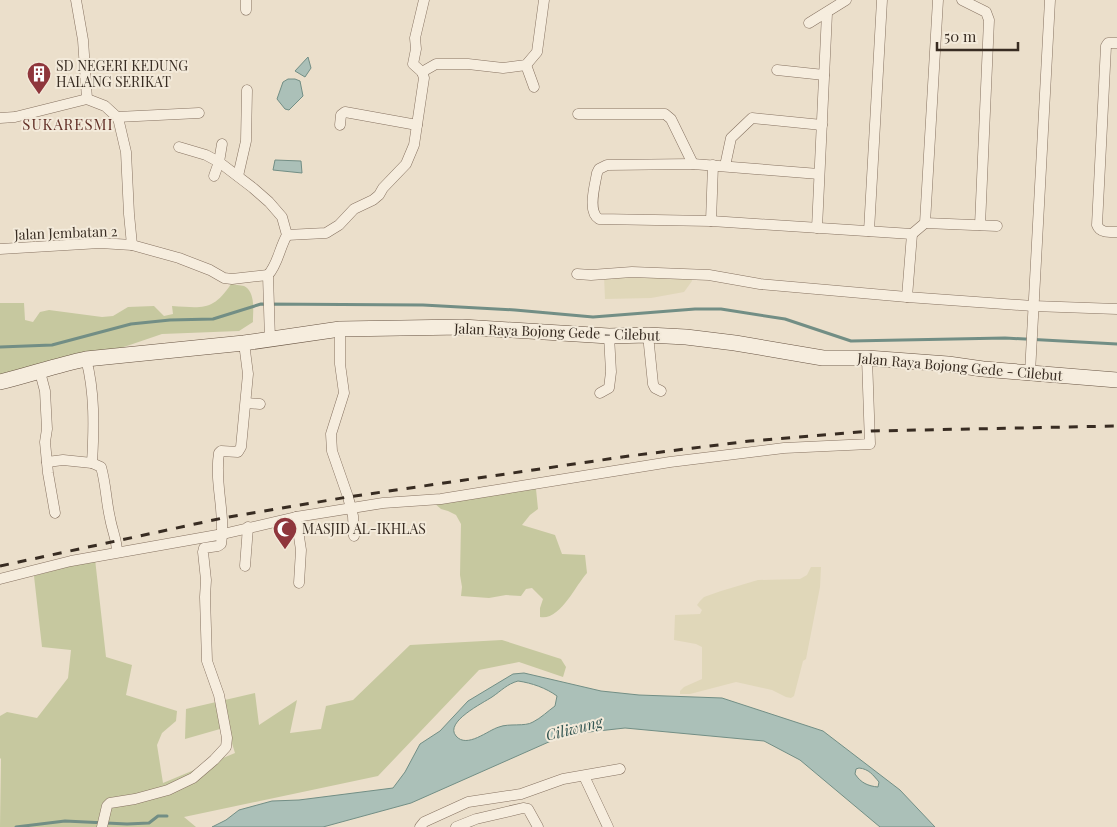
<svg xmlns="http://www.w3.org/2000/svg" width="1117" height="827" font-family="'Playfair Display',serif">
	<rect width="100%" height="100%" fill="#ebdfcb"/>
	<!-- farmland -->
	<g fill="#e0d7b9">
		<polygon points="604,275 690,275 692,281 684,292 651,298 605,299"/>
		<polygon points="811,567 821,567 820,587 806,659 803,661 794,696 791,698 786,697 772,690 736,682 690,694 680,694 680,691 684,687 702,679 702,647 696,644 674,640 675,615 700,614 702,610 697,605 700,601 704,597 721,591 758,580 800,579 807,575"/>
	</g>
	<!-- green -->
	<g fill="#c6c89f">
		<path d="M231 284C235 285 240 285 244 286 256 292 253 312 253 322L239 331 162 334 118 349 0 378V303H24L25 320 33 322 40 312 49 310 102 317 113 316 128 307 154 306 164 316 173 314 172 306C203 308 213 311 231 284Z"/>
		<path d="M526 483 536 489 538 509 530 515 522 525 555 535 562 554 585 555 587 573C575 586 560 621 540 617V608L543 599 532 588 526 589 521 596 506 595 489 598 461 596 462 587 460 575 461 524 456 515 448 511 441 509 433 502Z"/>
		<polygon points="95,559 106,657 132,665 126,695 177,711 176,721 162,733 157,745 163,783 235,753 227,727 185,739 186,709 255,693 259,725 297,700 290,733 321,729 326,706 353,700 410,645 502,640 561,659 566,667 563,677 519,662 479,670 378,776 184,817 196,827 0,827 1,759 0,758 0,716 7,712 37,718 68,678 71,650 42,647 34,576"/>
	</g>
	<!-- water -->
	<g fill="#abc0b8" stroke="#728e85" fill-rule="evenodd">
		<polygon points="308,57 311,68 305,77 295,71"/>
		<polygon points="288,79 295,79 300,81 303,96 289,110 285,109 277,99 283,82"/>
		<polygon points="275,160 301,161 302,173 273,170"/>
		<path d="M524 673 601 691 639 695 722 698 823 731 900 790 935 827H880L800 760 764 741 625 728 589 732 560 737 411 803 323 827H212L226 820 239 810 272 801 299 800 393 788 405 772 420 744 440 731 468 701 513 674ZM518 681C532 683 546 688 557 696L555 706C548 711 541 718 533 722 525 727 509 723 499 727 488 730 467 749 456 736 444 722 483 703 492 697 501 691 507 684 518 681ZM859 768C869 769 873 775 879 782L878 787C868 786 861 783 855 774L856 769Z"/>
	</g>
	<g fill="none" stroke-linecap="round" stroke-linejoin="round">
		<!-- stream -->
		<g stroke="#728e85" stroke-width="3">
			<polyline points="0,347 52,345 131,324 170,320 213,319 261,304 423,305 515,310 593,317 695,309 721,309 785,319 851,341 1005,338 1117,344"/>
			<polyline points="16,827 65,821 127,824 149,823 158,816 167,816"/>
		</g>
		<defs>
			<g id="minor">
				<polyline points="76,0 83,40 87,99"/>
				<polyline points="246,0 246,10"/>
				<polyline points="962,0 986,12 989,20 980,225"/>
				<polyline points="809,23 846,0"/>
				<path d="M1117 43H1108L1106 46 1097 225C1100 233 1109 232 1117 232"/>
				<polyline points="526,65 534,87"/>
				<polyline points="777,70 824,75"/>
				<polyline points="422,72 413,64 416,49 415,38 424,0"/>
				<polyline points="87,99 105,106 117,117 119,122 126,152 129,214 132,245"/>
				<polyline points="578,114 665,114 671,119 693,164"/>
				<polyline points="117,117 199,113"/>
				<polyline points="0,118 15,117 87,99"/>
				<polyline points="340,125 341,115 345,112 417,125"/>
				<path d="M179 147 206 155 219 162 253 188 269 202 282 217 287 235C279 249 278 264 268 275L270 340"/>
				<polyline points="725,166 731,138 752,118 822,125"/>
				<path d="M819 174 693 164 607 165 599 169 597 173C595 185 587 212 599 219L711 221 912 234 907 297 1033 306 1117 309"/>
				<polyline points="214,176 219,162 222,144"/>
				<polyline points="238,176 246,141 247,90"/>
				<polyline points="711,221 713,165"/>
				<polyline points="925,223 997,226"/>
				<polyline points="817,228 827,13"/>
				<polyline points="869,231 882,0"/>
				<polyline points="912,234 925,223 938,0"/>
				<polyline points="287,235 326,233 339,225 354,209 373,200 379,195 383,188 406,164 414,145 424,78 422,72 436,64 468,64 503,68 526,65 537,52 544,0"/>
				<polyline points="0,249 100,243 132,245 179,258 210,270 224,278 232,279 268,275"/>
				<polyline points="577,274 591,275 632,272 709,275 760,284 907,297"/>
				<polyline points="340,329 340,364 344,393 331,434 332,451 348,497 353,516 354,536"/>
				<polyline points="648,335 653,384 655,388 661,391"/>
				<path d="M86 359C95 392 94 429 92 463L101 467C106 484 106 501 110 518 112 530 117 540 117 552"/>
				<polyline points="40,372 45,391 47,429 45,442 48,473 55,513"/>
				<polyline points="1030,373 1050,0"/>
				<polyline points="600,393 609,388 611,372 609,336"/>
				<polyline points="246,403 260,404"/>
				<polyline points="47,462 63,460 92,463"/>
				<polyline points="296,517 301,550 299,583"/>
				<polyline points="245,566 248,527"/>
				<polyline points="0,579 71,561 223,534 296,517 383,503 441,499 670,462 784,448 870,444 867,358"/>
				<polyline points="584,776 608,827"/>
				<path d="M102 827 107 806 110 803 135 799 168 790 193 778 214 760 226 747 227 738 219 695 207 661 205 597 206 580 203 552 204 548 218 546 221 544C226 514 214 483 219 453L221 451 238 452 241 447 248 374 244 343"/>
				<polyline points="420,827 424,822 468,802 521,794 563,779 620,769"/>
				<polyline points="456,827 476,819 523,808 528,809 538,827"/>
			</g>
			<path id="secondary" d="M0 382C29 375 57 365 86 359L244 343 340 329 462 327 609 336 648 335 686 337 735 343 823 358H867L948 364 983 369 1117 380"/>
		</defs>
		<!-- minor casing -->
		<use href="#minor" stroke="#867261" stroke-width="11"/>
		<!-- secondary casing -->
		<use href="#secondary" stroke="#685443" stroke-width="16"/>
		<!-- minor -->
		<use href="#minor" stroke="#f6edde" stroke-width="10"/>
		<!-- secondary -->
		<use href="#secondary" stroke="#f6edde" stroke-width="15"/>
		<!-- rail -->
		<polyline stroke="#382c22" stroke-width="3" stroke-dasharray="9 9" stroke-linecap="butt" points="0,566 223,518 348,497 629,456 750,441 871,431 1117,426"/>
	</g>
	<!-- icons -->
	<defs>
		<symbol id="building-pin" viewBox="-11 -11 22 30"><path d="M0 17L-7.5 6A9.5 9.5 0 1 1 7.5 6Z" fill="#8f363c" stroke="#f3eada"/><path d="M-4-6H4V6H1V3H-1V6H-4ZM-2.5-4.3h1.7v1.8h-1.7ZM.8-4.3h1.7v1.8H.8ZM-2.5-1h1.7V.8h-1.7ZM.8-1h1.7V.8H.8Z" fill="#fff"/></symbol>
		<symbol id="mosque-pin" viewBox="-11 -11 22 30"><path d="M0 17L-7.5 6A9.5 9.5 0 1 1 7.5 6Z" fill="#8f363c" stroke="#f3eada"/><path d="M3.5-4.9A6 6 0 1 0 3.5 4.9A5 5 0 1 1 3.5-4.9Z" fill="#fff"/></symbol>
	</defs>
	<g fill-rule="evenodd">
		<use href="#building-pin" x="25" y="60" width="28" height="38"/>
		<use href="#mosque-pin" x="271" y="515" width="28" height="38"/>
	</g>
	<g text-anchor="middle" stroke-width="4" stroke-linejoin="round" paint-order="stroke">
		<!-- poi labels -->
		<g font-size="14" fill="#382c22" stroke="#f3eada" text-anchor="start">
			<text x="56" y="71">SD NEGERI KEDUNG<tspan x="56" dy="16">HALANG SERIKAT</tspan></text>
			<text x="302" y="534">MASJID AL-IKHLAS</text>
		</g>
		<!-- street labels -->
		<g font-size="14" fill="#382c22" stroke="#f3eada">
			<text transform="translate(66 233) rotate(-2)" y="5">Jalan Jembatan 2</text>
			<text transform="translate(557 332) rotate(2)" y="5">Jalan Raya Bojong Gede - Cilebut</text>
			<text transform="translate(960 367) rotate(5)" y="5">Jalan Raya Bojong Gede - Cilebut</text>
		</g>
		<!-- neighbourhood labels -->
		<g font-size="15" letter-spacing="1" fill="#612f26" stroke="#f3eada">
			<text x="68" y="130">SUKARESMI</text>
		</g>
		<!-- water labels -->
		<g font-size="15" font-style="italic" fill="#335652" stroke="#f3eada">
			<text transform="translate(574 729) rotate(-14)" y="5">Ciliwung</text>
		</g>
	</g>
	<!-- scale -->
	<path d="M937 42v8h81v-8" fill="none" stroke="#382c22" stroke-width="2.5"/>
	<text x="944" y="42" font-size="15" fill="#382c22" stroke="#f3eada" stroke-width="4" paint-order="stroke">50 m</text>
</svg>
